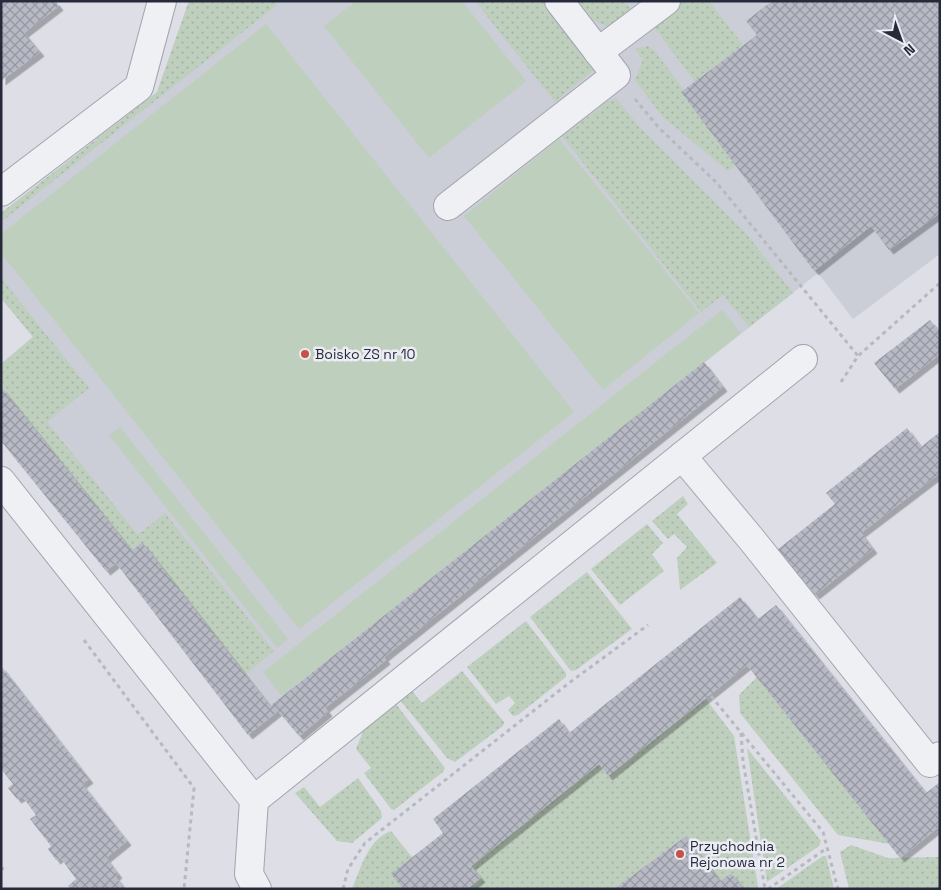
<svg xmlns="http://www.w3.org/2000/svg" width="941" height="890" font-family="'Space Grotesk',sans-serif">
	<defs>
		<pattern id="grass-dots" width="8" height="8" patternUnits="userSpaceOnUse" patternTransform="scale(1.25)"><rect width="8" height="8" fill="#bfcfbe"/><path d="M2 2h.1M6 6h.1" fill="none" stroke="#a4b2a4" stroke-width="1.8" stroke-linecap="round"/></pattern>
		<pattern id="building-cross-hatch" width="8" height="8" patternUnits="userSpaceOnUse" patternTransform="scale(1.25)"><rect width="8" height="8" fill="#b7b9c5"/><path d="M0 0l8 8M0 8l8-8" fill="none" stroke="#9597a1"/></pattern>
		<filter id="shadow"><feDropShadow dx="4.5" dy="4.5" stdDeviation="0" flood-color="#0004"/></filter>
	</defs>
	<rect width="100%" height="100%" fill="#dddee6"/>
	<!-- built -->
	<polygon fill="#cbcdd7" points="189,1 940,1 940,254 853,319 818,273 270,706 143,543 132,551 1,387 1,364 33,337 1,298 1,213 157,92"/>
	<!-- grass -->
	<g fill="url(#grass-dots)">
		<polygon points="189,1 274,1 277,5 1,222 1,213 157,92"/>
		<polygon points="475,1 544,1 595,69 555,102"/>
		<polygon points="575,1 625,1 634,13 611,28 588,18"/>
		<polygon points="685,1 709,1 743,45 695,82 652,24"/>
		<polygon points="648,46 654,50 684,90 681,92 736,166 728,171 662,116 635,80 643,60 635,49"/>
		<polygon points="616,98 638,125 745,232 793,293 749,327 723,295 701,312 562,136 600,108 598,105"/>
		<polygon points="1,278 89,388 47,422 138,535 165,513 274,651 245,675 143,543 132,551 1,387 1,364 33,337 1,298"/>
		<polygon points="683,496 688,504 677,514 717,563 680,590 677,558 687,547 674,534 668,539 652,521"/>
		<polygon points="647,524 663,543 652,554 664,571 620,605 591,569"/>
		<polygon points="587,572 632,629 576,670 571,671 530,617"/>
		<polygon points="526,621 566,673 566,677 518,715 513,716 508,710 515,703 509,696 496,704 467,667"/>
		<polygon points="462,671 504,722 503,726 455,762 447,758 400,700 412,691 422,703"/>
		<polygon points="757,677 890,844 838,835 740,713 739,695"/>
		<polygon points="706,699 734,736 758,887 756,889 739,889 741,887 731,873 720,881 686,836 614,889 467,889 480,878 471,866 599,764 608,775"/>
		<polygon points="396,704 445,768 443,772 394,810 391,809 364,773 371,768 356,749 364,729"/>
		<polygon points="747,748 821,841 819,846 767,882"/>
		<polygon points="358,778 381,811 382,818 352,843 337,841 295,793 304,787 320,807"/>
		<path d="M391 831 412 857 403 889H352C361 868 368 839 391 831Z"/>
		<polygon points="851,845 888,858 940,857 940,889 849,889 840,852"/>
		<polygon points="823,856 826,856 834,889 776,889"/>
	</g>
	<!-- green -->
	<g fill="#bfcfbe">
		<polygon points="356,1 462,1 526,81 429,158 324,26"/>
		<polygon points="266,24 574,412 299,629 1,253 1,234"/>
		<polygon points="559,139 699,313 603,390 464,216"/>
		<polygon points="722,310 741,333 282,696 263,672"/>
		<polygon points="120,427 288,639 277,648 109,435"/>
	</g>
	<!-- building -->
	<g fill="url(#building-cross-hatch)" filter="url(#shadow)">
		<polygon points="1,1 55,1 59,6 24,33 40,52 1,81"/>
		<polygon points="772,1 940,1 940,213 889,250 871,226 814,271 681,92 757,35 746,21"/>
		<polygon points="930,320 940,333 940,354 895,389 874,363"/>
		<polygon points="704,362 723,387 384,657 386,660 325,708 328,712 299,736 278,711 248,735 116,563 106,571 1,441 1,387 132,551 142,542 270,706"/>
		<polygon points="907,428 921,447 940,432 940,473 861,533 873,549 815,595 777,550 835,504 826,493"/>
		<polygon points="740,597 758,619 776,605 926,793 940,782 940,826 900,858 747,665 608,776 599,764 471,866 481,878 467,889 403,889 391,874 443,833 433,819 559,719 569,733"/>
		<polygon points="1,666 89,779 82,784 127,841 106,858 118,874 115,876 125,889 70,889 68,886 76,879 60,857 56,860 48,849 51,846 30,819 36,815 22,796 17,799 8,788 13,784 1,769"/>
		<polygon points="686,836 720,881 731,873 742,887 739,889 614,889"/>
	</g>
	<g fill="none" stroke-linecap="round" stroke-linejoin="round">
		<defs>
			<g id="minor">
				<polyline points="598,52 666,1"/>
				<polyline points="1,192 139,87 162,1"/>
				<polyline points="448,206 616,75 559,1"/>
				<polyline points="682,456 752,540 930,763 940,756"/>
				<polyline points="1,481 254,800 249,874 257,889"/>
				<polyline points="254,800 803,359"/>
			</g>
		</defs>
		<!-- minor casing -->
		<use href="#minor" stroke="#a3a4af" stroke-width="30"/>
		<!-- path -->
		<g stroke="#b7b9c0" stroke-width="3" stroke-dasharray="4 4" stroke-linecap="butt">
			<polyline points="635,99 659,128 717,183 858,356"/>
			<polyline points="841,382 858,356 940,283"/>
			<polyline points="84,640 194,788 184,889"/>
			<polyline points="711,696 823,832 838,889"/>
			<polyline points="741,733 743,761 765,889"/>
			<polyline points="1,868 4,869"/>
			<polyline points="343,889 348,869 365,843 569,683 648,625"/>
			<polyline points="768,889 827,848"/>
		</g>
		<!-- minor -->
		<use href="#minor" stroke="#eff0f4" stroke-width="28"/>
	</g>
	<!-- markers -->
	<g fill="#c55147" stroke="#ecedf4" stroke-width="2">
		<circle cx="305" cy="354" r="5"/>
		<circle cx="680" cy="854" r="5"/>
	</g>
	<g text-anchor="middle" stroke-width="5" stroke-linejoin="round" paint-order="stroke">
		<!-- poi labels -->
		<g font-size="14" fill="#272a3b" stroke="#ecedf4" text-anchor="start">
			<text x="315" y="359">Boisko ZS nr 10</text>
			<text x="690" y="851">Przychodnia<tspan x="690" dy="16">Rejonowa nr 2</tspan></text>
		</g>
	</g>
	<!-- border -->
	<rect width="941" height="890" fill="none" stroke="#272a3b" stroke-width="5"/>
	<!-- north arrow -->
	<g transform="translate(901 40) rotate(139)" stroke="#ecedf4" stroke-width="4" paint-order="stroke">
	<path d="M0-4L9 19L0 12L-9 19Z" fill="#272a3b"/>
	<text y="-8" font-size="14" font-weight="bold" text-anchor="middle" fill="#272a3b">N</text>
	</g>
</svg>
